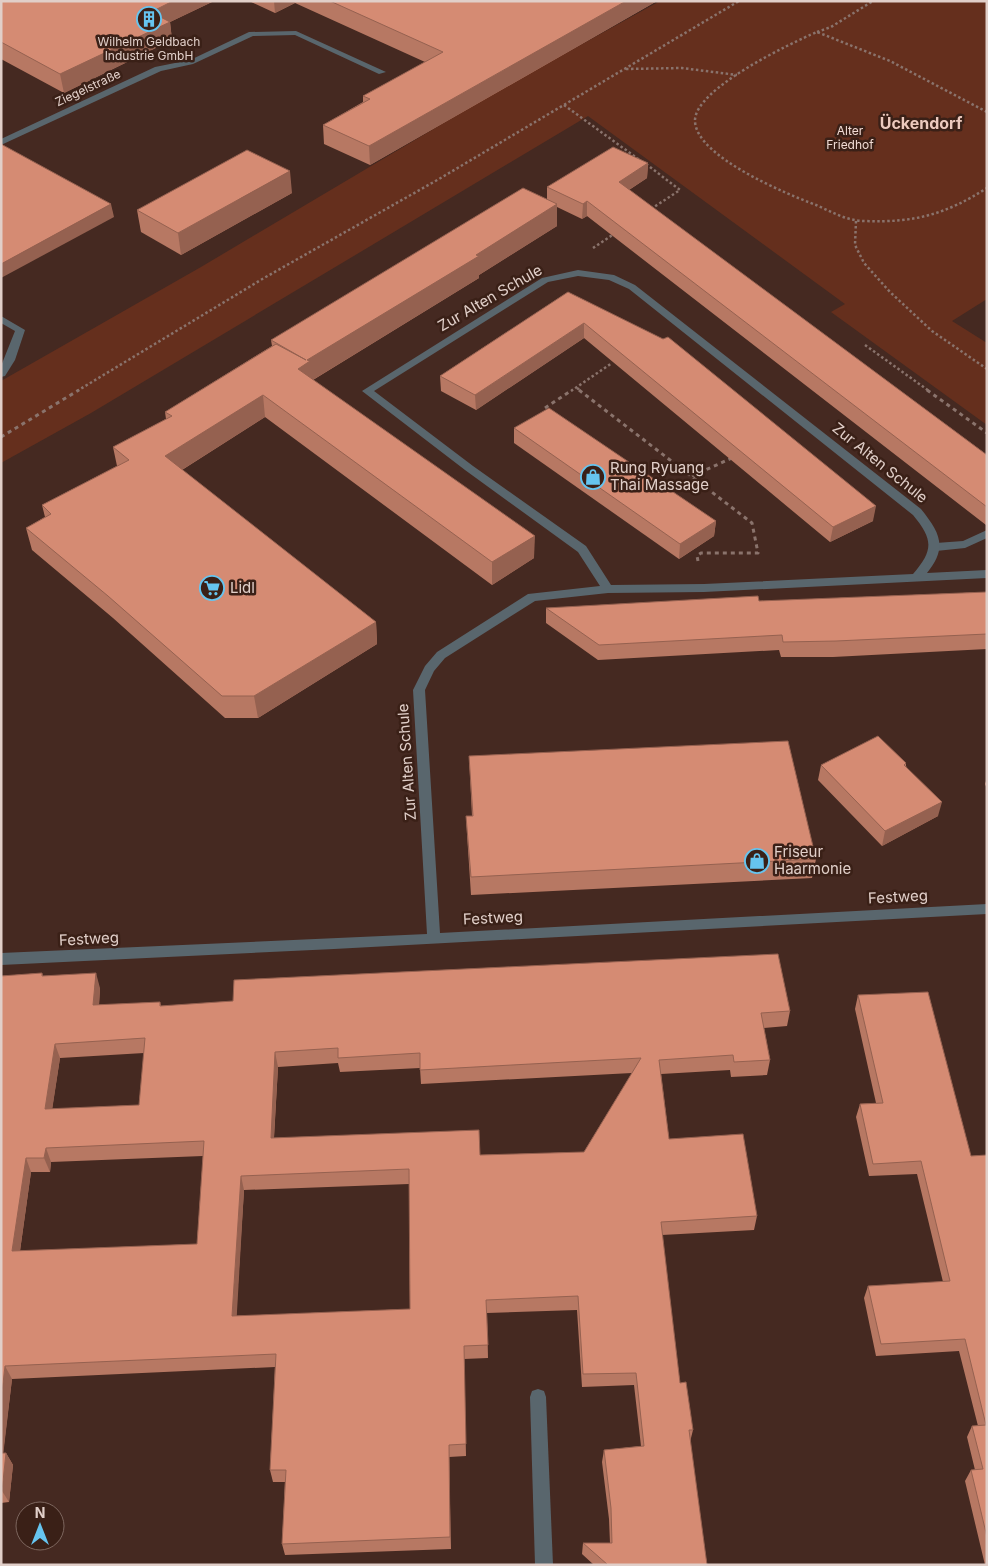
<svg xmlns="http://www.w3.org/2000/svg" width="988" height="1566" font-family="Inter,sans-serif">
	<rect width="100%" height="100%" fill="#452921"/>
	<!-- green -->
	<polygon fill="#652f1d" points="660,1 987,1 987,299 952,321 987,343 987,425 831,312 845,304 588,116 91,413 1,463 1,381 201,267 506,86"/>
	<g fill="none" stroke-linecap="round" stroke-linejoin="round">
		<!-- path-far1 -->
		<g stroke="#8a736c" stroke-width="2.5" stroke-dasharray="2.5 2.5" stroke-linecap="butt">
			<polyline points="817,32 831,27 873,1"/>
			<polyline points="626,69 682,68 737,75"/>
			<polyline points="564,105 641,161"/>
			<path d="M987 112 890 61 817 32C791 43 694 89 695 121 696 157 787 194 816 205 832 212 847 221 865 221 915 223 946 214 987 188"/>
			<polyline points="646,164 680,190 651,209"/>
			<polyline points="856,221 855,245 864,263 890,292 932,331 987,369"/>
			<polyline points="593,248 614,234"/>
			<polyline points="865,345 929,391"/>
			<polyline points="577,388 581,391"/>
			<polyline points="77,391 264,278 439,179 739,1"/>
			<polyline points="571,391 612,363"/>
		</g>
		<!-- path -->
		<g stroke="#8a736c" stroke-width="3" stroke-dasharray="4 4" stroke-linecap="butt">
			<polyline points="579,390 752,523 758,553 701,553 697,556 698,561"/>
			<polyline points="927,390 987,433"/>
			<polyline points="545,408 572,390"/>
			<polyline points="1,437 79,390"/>
			<polyline points="692,476 732,458"/>
		</g>
		<!-- service -->
		<g fill="#59666d" fill-rule="evenodd">
			<polygon points="296,31 386,72 379,74 295,35 253,36 193,64 186,62 249,32"/>
			<polygon points="1,316 25,330 15,360 5,376 1,377 1,366 15,331 1,323"/>
			<polygon points="987,530 987,538 965,548 936,551 930,547 936,543 963,541"/>
			<polygon points="538,1389 544,1391 546,1397 553,1565 535,1565 530,1397 532,1391"/>
		</g>
		<!-- minor -->
		<g fill="#59666d" fill-rule="evenodd">
			<polygon points="190,60 193,60 193,64 161,71 1,145 1,139 155,67"/>
			<path d="M578 270 614 275 635 285 921 509C940 533 948 547 927 573L987 570V578L704 592 608 593 535 601 445 658 434 671 425 690 440 933 987 904V914L334 949 1 965V953L427 934 413 690 425 666 437 652 528 594 600 586 578 552 465 470 362 391 542 278ZM578 276 609 280 629 289 913 515C933 539 934 550 913 574L704 584 611 585 586 546 473 466 374 391 548 282Z"/>
		</g>
	</g>
	<!-- wall -->
	<g fill="#b77863" fill-rule="evenodd">
		<polygon points="1,1 214,1 170,22 172,40 64,93 1,59"/>
		<polygon points="249,1 657,1 370,165 324,144 323,125 363,102 363,96 425,62 295,3 275,13"/>
		<polygon points="648,163 647,178 629,190 987,455 987,524 986,525 587,216 582,219 557,207 557,226 479,275 479,278 313,380 534,558 492,585 265,417 182,470 376,622 377,644 258,718 225,718 113,618 32,550 26,528 45,517 42,505 117,466 113,447 166,419 165,412 272,346 271,340 547,200 547,187"/>
		<polygon points="292,193 181,255 141,232 137,210"/>
		<polygon points="568,292 873,521 830,542 584,338 476,410 441,391 440,376"/>
		<polygon points="514,428 716,521 714,536 679,559 514,443"/>
		<polygon points="987,592 987,649 833,657 781,657 779,650 598,660 546,623 546,608 759,601"/>
		<polygon points="469,756 816,859 812,878 471,895 467,834 466,816 472,816"/>
		<polygon points="906,763 906,766 938,816 882,846 818,780 821,765"/>
		<polygon points="987,778 987,789 985,784"/>
		<path d="M42 973 43 976 100 988 99 1005 160 1002 161 1006 790 1011 787 1026 764 1028 770 1060 767 1075 731 1077 730 1070 661 1074 669 1139 757 1216 754 1230 662 1235 680 1383 693 1430 690 1442 707 1565H713H594L582 1554 583 1543H610L609 1519 602 1462 604 1450 641 1446 634 1385 582 1387 577 1310 487 1313 488 1358 464 1359 466 1456 449 1457 451 1549 285 1555 282 1544 285 1482H273L270 1470 275 1367 12 1379 3 1453H6L13 1465 9 1502 1 1503V976ZM144 1053 139 1105 52 1109 60 1058ZM338 1063 340 1072 420 1068 421 1084 632 1073 584 1152 480 1155 274 1138 278 1067ZM203 1156 197 1244 20 1251 31 1172H50L51 1162ZM409 1184 410 1309 236 1316 244 1190Z"/>
		<polygon points="858,995 971,1156 987,1155 987,1565 985,1565 965,1481 971,1470 975,1470 967,1437 972,1426 978,1426 959,1351 876,1356 864,1298 868,1286 943,1282 917,1174 869,1176 856,1117 860,1104 876,1103 855,1009"/>
	</g>
	<!-- shaded-wall -->
	<g fill="#956150">
		<polygon points="173,1 214,1 170,22 172,40 64,93 60,74 151,12"/>
		<polygon points="274,1 294,1 295,3 275,13"/>
		<polygon points="626,1 657,1 370,165 369,146"/>
		<polygon points="648,163 647,178 618,197 619,182"/>
		<polygon points="290,171 292,193 181,255 178,233"/>
		<polygon points="587,201 587,216 582,219 583,204"/>
		<polygon points="111,204 114,217 1,278 1,264"/>
		<polygon points="557,204 557,226 479,275 479,278 311,381 298,369 307,360"/>
		<polygon points="584,323 584,338 476,410 475,395"/>
		<polygon points="263,395 265,417 169,478 165,456"/>
		<polygon points="876,506 873,521 830,542 833,527"/>
		<polygon points="716,521 714,536 679,559 680,544"/>
		<polygon points="535,536 534,558 492,585 492,562"/>
		<polygon points="376,622 377,644 258,718 254,696"/>
		<polygon points="942,802 938,816 882,846 885,831"/>
		<polygon points="96,973 100,988 98,1021 93,1005"/>
		<polygon points="55,1044 60,1058 50,1124 45,1109"/>
		<polygon points="275,1052 278,1067 273,1153 271,1138"/>
		<polygon points="46,1148 51,1162 50,1172 44,1158"/>
		<polygon points="26,1158 31,1172 18,1265 12,1251"/>
		<polygon points="241,1176 244,1190 236,1329 232,1316"/>
		<polygon points="5,1366 12,1379 2,1465 1,1463 1,1401"/>
		<polygon points="6,1453 13,1465 9,1502 2,1491"/>
	</g>
	<!-- building -->
	<g fill="#d58b73" stroke="#956150" fill-rule="evenodd">
		<polygon points="1,1 173,1 151,12 170,22 60,74 1,42"/>
		<polygon points="330,1 626,1 369,146 323,125 370,99 363,96 443,52"/>
		<polygon points="1,144 111,204 1,264"/>
		<polygon points="613,147 648,163 619,182 987,455 987,507 587,201 583,204 547,187"/>
		<polygon points="247,150 290,171 178,233 137,210"/>
		<polygon points="523,188 557,204 476,255 479,256 307,360 310,361 298,369 535,536 492,562 263,395 165,456 376,622 254,696 222,696 108,596 26,528 51,514 42,505 129,460 113,447 172,416 165,412 276,344 306,360 271,340"/>
		<polygon points="568,292 663,339 668,337 876,506 833,527 584,323 475,395 440,376"/>
		<polygon points="549,408 716,521 680,544 514,428"/>
		<polygon points="987,592 987,634 836,641 783,642 782,635 599,645 546,608 758,596 759,601"/>
		<polygon points="878,736 906,763 904,765 942,802 885,831 821,765"/>
		<polygon points="788,741 816,859 471,877 466,816 473,816 469,756"/>
		<path d="M778 954 790 1011 761 1013 770 1060 734 1062 733 1055 659 1060 669 1139 743 1134 757 1216 661 1222 680 1383 686 1382 693 1430H689L707 1565H713H608L583 1543H612L611 1508 604 1450 644 1446 636 1373 583 1374 578 1296 486 1300 488 1345 464 1346 466 1444 449 1445 450 1537 282 1544 286 1470H270L276 1354 5 1366 1 1401V976L42 973V976L96 973 93 1005 160 1002V1006L233 1001 234 980ZM145 1038 139 1105 45 1109 55 1044ZM338 1048V1058L420 1053V1070L641 1058 584 1152 480 1155 479 1130 271 1138 275 1052ZM204 1141 197 1244 12 1251 26 1158H44L46 1148ZM409 1169 410 1309 232 1316 241 1176Z"/>
		<polygon points="928,992 971,1156 987,1155 987,1537 971,1470 983,1469 972,1426 986,1425 965,1339 881,1344 868,1286 950,1281 921,1161 873,1164 860,1104 883,1103 858,995"/>
		<polygon points="1,1453 6,1453 2,1491 1,1491"/>
	</g>
	<!-- icons -->
	<defs>
		<symbol id="building-ring" viewBox="-11 -11 22 22"><circle r="9.5" fill="#3a2017" stroke="#66c4ef" stroke-width="1.5"/><path d="M-4-6H4V6H1V3H-1V6H-4ZM-2.5-4.3h1.7v1.8h-1.7ZM.8-4.3h1.7v1.8H.8ZM-2.5-1h1.7V.8h-1.7ZM.8-1h1.7V.8H.8Z" fill="#66c4ef"/></symbol>
		<symbol id="shop-ring" viewBox="-11 -11 22 22"><circle r="9.5" fill="#3a2017" stroke="#66c4ef" stroke-width="1.5"/><path d="M-5-2.5h2.3a2.7 3.5 0 0 1 5.4 0H5L5.5 6h-11ZM-1.5-2.5h3a1.5 2.3 0 0 0-3 0Z" fill="#66c4ef"/></symbol>
		<symbol id="supermarket-ring" viewBox="-11 -11 22 22"><circle r="9.5" fill="#3a2017" stroke="#66c4ef" stroke-width="1.5"/><path d="M-6-5.5h2.5l.6 2H6L4.5 2H-2.5L-4.4-4H-6ZM-1.5 3.2a1.3 1.3 0 1 0 .1 0ZM3 3.2a1.3 1.3 0 1 0 .1 0Z" fill="#66c4ef"/></symbol>
	</defs>
	<g fill-rule="evenodd">
		<use href="#building-ring" x="135" y="5" width="28" height="28"/>
		<use href="#shop-ring" x="579" y="463" width="28" height="28"/>
		<use href="#supermarket-ring" x="198" y="574" width="28" height="28"/>
		<use href="#shop-ring" x="743" y="847" width="28" height="28"/>
	</g>
	<g text-anchor="middle" stroke-width="5" stroke-linejoin="round" paint-order="stroke">
		<!-- far-poi labels -->
		<g font-size="12" fill="#e1cfc9" stroke="#3a2017">
			<text x="149" y="46">Wilhelm Geldbach<tspan x="149" dy="14">Industrie GmbH</tspan></text>
		</g>
		<!-- far-street labels -->
		<g font-size="12" fill="#e1cfc9" stroke="#3a2017">
			<text transform="translate(88 88) rotate(-25)" y="4">Ziegelstraße</text>
		</g>
		<!-- far-park labels -->
		<g font-size="12" fill="#f1dbd4" stroke="#3a2017">
			<text x="850" y="135">Alter<tspan x="850" dy="14">Friedhof</tspan></text>
		</g>
		<!-- street labels -->
		<g font-size="15" fill="#e1cfc9" stroke="#3a2017">
			<text transform="translate(490 298) rotate(-30)" y="5">Zur Alten Schule</text>
			<text transform="translate(880 463) rotate(39)" y="5">Zur Alten Schule</text>
			<text transform="translate(407 762) rotate(-94)" y="5">Zur Alten Schule</text>
			<text transform="translate(898 897) rotate(-3)" y="5">Festweg</text>
			<text transform="translate(493 918) rotate(-3)" y="5">Festweg</text>
			<text transform="translate(89 939) rotate(-3)" y="5">Festweg</text>
		</g>
		<!-- poi labels -->
		<g font-size="15" fill="#e1cfc9" stroke="#3a2017" text-anchor="start">
			<text x="610" y="473">Rung Ryuang<tspan x="610" dy="17">Thai Massage</tspan></text>
			<text x="230" y="593">Lidl</text>
			<text x="774" y="857">Friseur<tspan x="774" dy="17">Haarmonie</tspan></text>
		</g>
		<!-- far-district labels -->
		<g font-size="16" font-weight="bold" fill="#edcabe" stroke="#3a2017">
			<text x="921" y="129">Ückendorf</text>
		</g>
	</g>
	<!-- border -->
	<rect width="988" height="1566" fill="none" stroke="#e1cfc9" stroke-width="5"/>
	<!-- north arrow -->
	<g transform="translate(40 1526)"><circle r="24" fill="#3a2017" stroke="#7d665e"/>
	<path d="M0-4L9 19L0 12L-9 19Z" fill="#66c4ef"/>
	<text y="-8" font-size="14" font-weight="bold" text-anchor="middle" fill="#e1cfc9">N</text>
	</g>
</svg>
